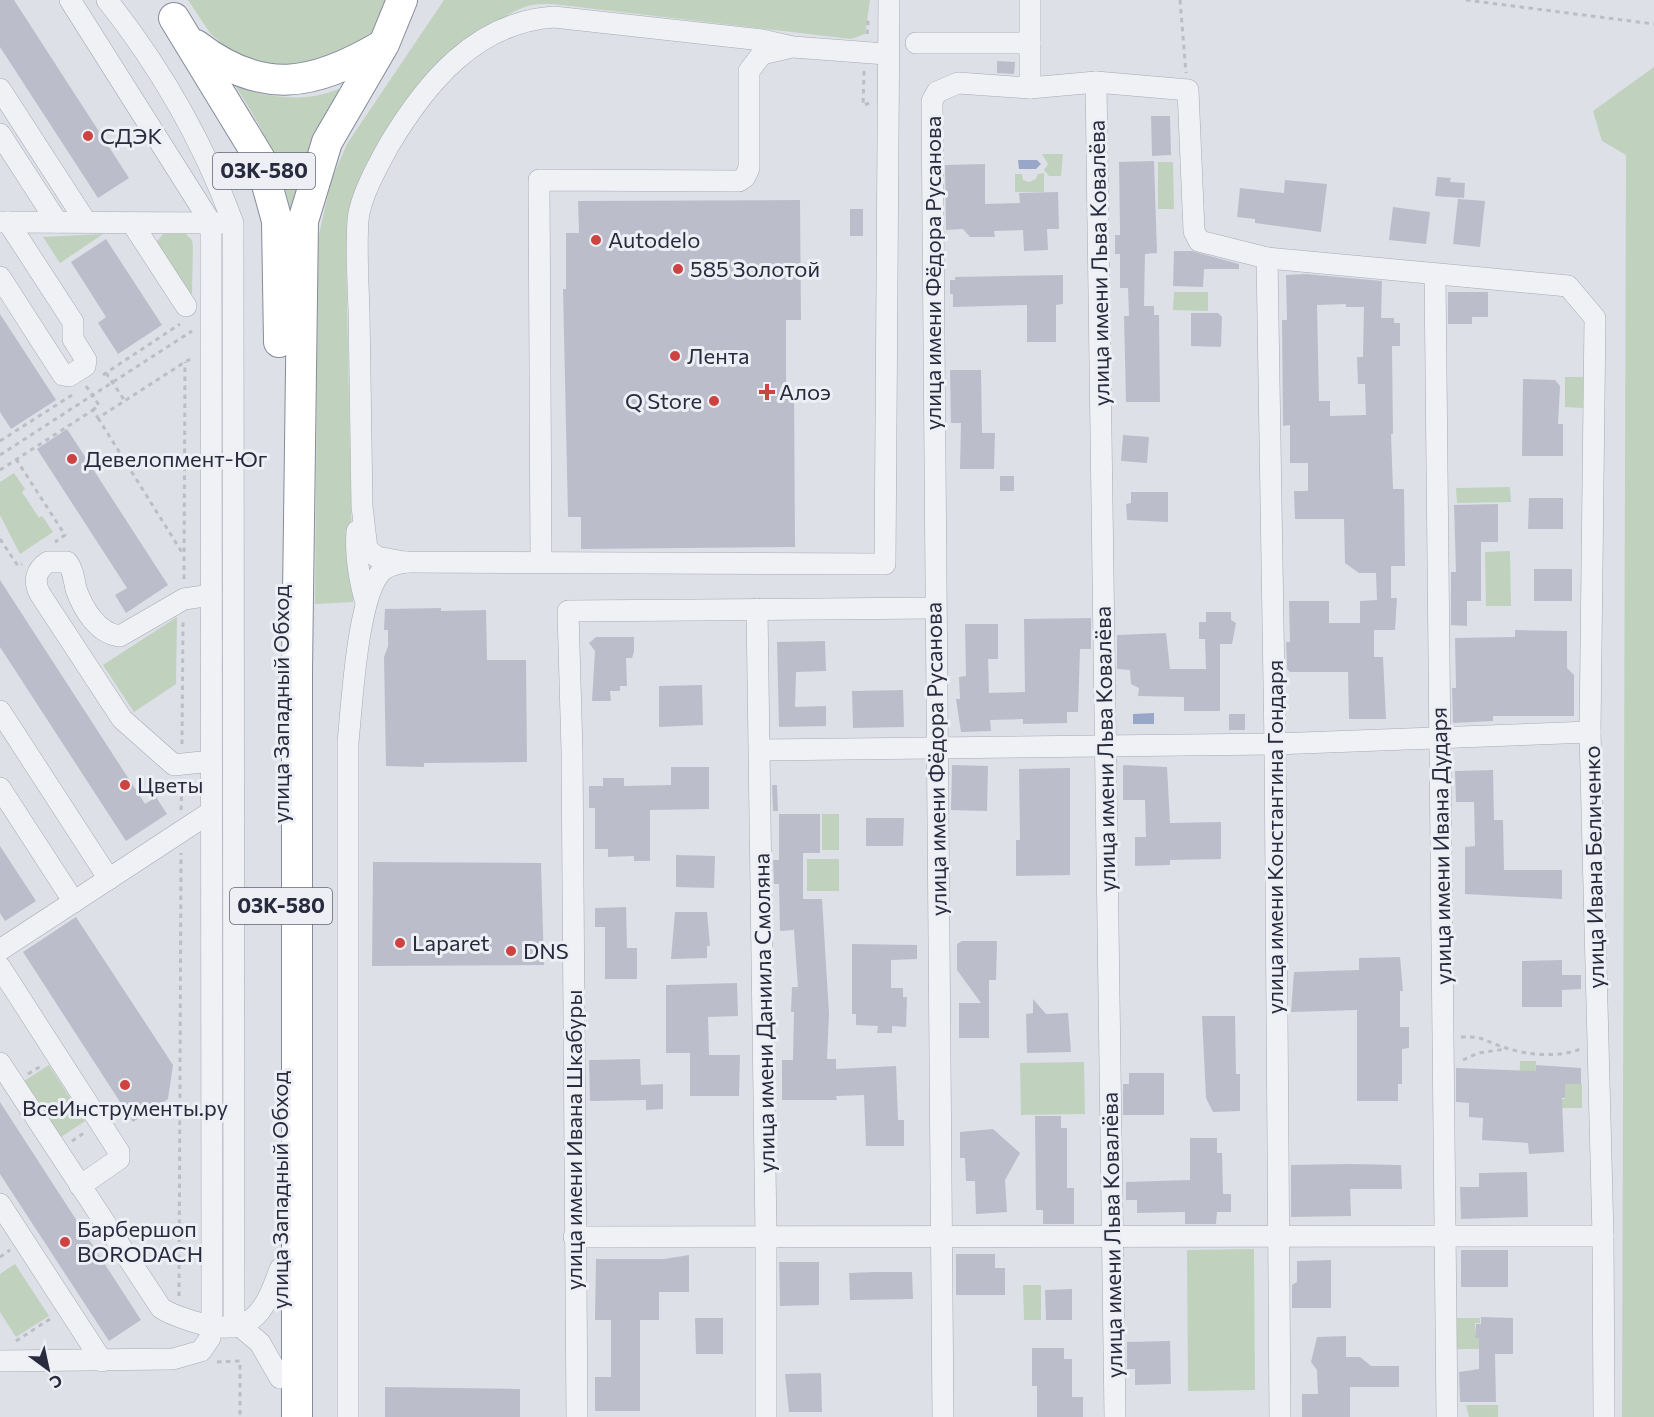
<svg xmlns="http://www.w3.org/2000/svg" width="1654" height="1417" font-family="Commissioner,sans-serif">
	<rect width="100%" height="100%" fill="#dde0e7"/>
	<!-- green -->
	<g fill="#c0d1be">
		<polygon points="188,0 391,0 377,29 359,47 293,72 236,56 210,33"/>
		<path d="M444 0H870L865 34 851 39 561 5C550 4 536 3 525 7 477 23 384 125 363 171 352 196 348 221 346 247L353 602 315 604 318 239 331 181 347 144Z"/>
		<polygon points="1654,67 1654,1417 1622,1417 1626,155 1602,141 1593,111"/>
		<path d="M236 87C271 98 304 103 339 89L345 93 296 211H290C282 164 262 127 236 87Z"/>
		<polygon points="1042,154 1063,154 1061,176 1049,176 1044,170 1048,164"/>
		<polygon points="1158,162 1173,162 1174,209 1158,209"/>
		<polygon points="1044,173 1044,192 1015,192 1015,174 1022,174 1023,180 1029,182 1036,179 1038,174"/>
		<polygon points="185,233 192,240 193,247 192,293 188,296 155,244 163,234"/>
		<polygon points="103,234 60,263 43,237"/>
		<polygon points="1174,292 1208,292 1208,311 1173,310"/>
		<polygon points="1565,377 1583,377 1583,408 1565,407"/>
		<polygon points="14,473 25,489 22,492 39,518 42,516 53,532 20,554 0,515 0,482"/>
		<polygon points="1510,487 1511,502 1457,503 1456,488"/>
		<polygon points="1510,551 1511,606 1486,606 1485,552"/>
		<polygon points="177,617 176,684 134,712 103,665"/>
		<rect x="822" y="814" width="17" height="36"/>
		<rect x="807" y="859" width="32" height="32"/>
		<polygon points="1520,1061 1536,1061 1535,1099 1565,1099 1565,1084 1582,1084 1582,1108 1519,1108"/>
		<polygon points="1084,1062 1085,1114 1021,1115 1020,1063"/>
		<polygon points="49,1065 85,1121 58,1139 21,1083"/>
		<polygon points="1254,1249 1255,1390 1188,1391 1187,1250"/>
		<polygon points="15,1264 49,1316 16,1337 0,1312 0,1274"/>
		<polygon points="1023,1285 1041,1285 1041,1320 1024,1320"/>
		<polygon points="1450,1318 1480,1318 1480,1323 1475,1323 1475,1338 1479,1338 1479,1349 1450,1349"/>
		<polygon points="1466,1405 1498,1405 1498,1417 1469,1417"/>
	</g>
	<!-- water -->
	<g fill="#98a7c7">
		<polygon points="1018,160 1037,160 1041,164 1036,169 1019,169"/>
		<polygon points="1154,713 1154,724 1133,724 1133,714"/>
	</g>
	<!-- building -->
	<g fill="#bbbeca" fill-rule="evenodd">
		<polygon points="0,0 14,0 129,178 98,198 0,47"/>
		<polygon points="997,61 1015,62 1014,74 997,73"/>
		<polygon points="1151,116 1170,116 1171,155 1152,156"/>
		<polygon points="1154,161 1157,253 1145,254 1144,306 1154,306 1154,315 1159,315 1160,402 1126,402 1124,316 1129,316 1128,288 1120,288 1120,254 1115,254 1115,235 1120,235 1120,229 1119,162"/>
		<polygon points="985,164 985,204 1020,203 1019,193 1058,192 1059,229 1047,229 1048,250 1024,251 1023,230 994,231 995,237 970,237 963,229 946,230 945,165"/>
		<polygon points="1437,177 1451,178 1450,182 1465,183 1464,198 1435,196"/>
		<polygon points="1285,180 1327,184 1321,232 1255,223 1255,219 1237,217 1240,188 1284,193"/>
		<polygon points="1458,199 1485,201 1480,247 1453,244"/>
		<polygon points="800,200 801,320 786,320 786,391 794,391 795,547 581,549 581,517 568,517 563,289 566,289 566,233 579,233 578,201"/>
		<polygon points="1393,207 1430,212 1426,244 1389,240"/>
		<rect x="850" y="209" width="13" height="27"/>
		<polygon points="106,239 162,325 118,354 98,323 106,317 71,262"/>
		<polygon points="1174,251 1192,251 1239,264 1239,269 1204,269 1203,287 1173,286"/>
		<path d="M1306 274 1382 281 1381 318H1394V323H1400V346H1392L1393 434H1391L1393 489H1404L1405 566H1391V598H1397L1395 630H1374V657H1383L1386 719H1349L1348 672H1290L1287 669 1286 642H1290L1289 601H1329V623H1360V601L1377 600 1376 573H1359L1345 563 1344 519H1295L1294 491H1308V463H1290V425L1283 426 1282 320H1287L1286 275ZM1346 304V307H1364L1363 357H1357L1358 384H1365L1366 415 1330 416V401H1319L1317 305Z"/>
		<polygon points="1063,275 1063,304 1056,305 1056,342 1027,342 1027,305 953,307 953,294 950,294 950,280 955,280 955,277"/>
		<polygon points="1448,292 1488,292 1488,317 1472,317 1472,324 1448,324"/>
		<polygon points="1191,313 1218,313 1222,317 1221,347 1191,346"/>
		<polygon points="0,314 56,400 11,429 0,412"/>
		<polygon points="950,370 981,370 982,433 995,433 994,469 960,469 961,423 951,423"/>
		<polygon points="1523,379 1555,380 1560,386 1558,424 1563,424 1563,456 1522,456"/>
		<polygon points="67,429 168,585 126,613 115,595 127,588 37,449"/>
		<polygon points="1123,435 1149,437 1147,463 1121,461"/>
		<rect x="1000" y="476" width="14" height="15"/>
		<polygon points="1131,492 1168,492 1168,522 1127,520 1126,504 1131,503"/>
		<polygon points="1529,498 1563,498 1563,529 1528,529"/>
		<polygon points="1498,504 1498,542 1481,542 1481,601 1467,601 1467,626 1451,625 1451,572 1456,572 1454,505"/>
		<rect x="1534" y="569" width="38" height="32"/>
		<polygon points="0,580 145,804 156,797 167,814 126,841 0,647"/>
		<polygon points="441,608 441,611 486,610 487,660 526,660 527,762 424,763 424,767 386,766 384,657 388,646 388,630 384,630 385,609"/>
		<polygon points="1206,612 1231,612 1231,620 1236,623 1232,644 1220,644 1220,711 1184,711 1184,697 1138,696 1139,688 1131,684 1130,670 1117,669 1117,635 1166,633 1170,669 1206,669 1205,639 1199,639 1199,622 1206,622"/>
		<polygon points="1091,618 1091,649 1080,649 1078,712 1067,712 1067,723 1023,724 1023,719 990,720 991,731 961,732 956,699 960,699 959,677 966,676 965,624 998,624 998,659 988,659 989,693 1025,692 1024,619"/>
		<polygon points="1515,630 1567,631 1567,668 1574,675 1574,716 1493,716 1493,721 1453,723 1452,688 1456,688 1455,638 1515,637"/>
		<polygon points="596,637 634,637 634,652 632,658 626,658 627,686 620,686 620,691 610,691 611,701 592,701 595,651 589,643"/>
		<polygon points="825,641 826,671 796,672 795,707 826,706 826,726 779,727 777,642"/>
		<polygon points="702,685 703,725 659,727 659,686"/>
		<polygon points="903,690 904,727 853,728 852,691"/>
		<rect x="1229" y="714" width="16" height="16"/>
		<polygon points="952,765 988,766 987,811 951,810"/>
		<polygon points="1123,765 1167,767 1170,823 1221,822 1221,859 1170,860 1170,865 1135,866 1135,837 1146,837 1145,800 1123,800"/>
		<polygon points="671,767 709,767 709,809 650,810 650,861 634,861 634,856 608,857 608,849 595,849 595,808 589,808 589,786 603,786 603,778 624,778 624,786 671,785"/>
		<polygon points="1070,768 1070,875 1016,876 1016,840 1020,840 1019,769"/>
		<polygon points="1493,770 1494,820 1503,820 1504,870 1562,870 1562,899 1465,894 1465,847 1475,846 1474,802 1456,802 1455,771"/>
		<polygon points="772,785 777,785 778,811 773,811"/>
		<polygon points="779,814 820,814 820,853 803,853 803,899 822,899 829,1013 827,1059 836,1059 836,1069 896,1066 898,1120 904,1120 904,1146 866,1146 864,1095 836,1096 837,1100 782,1100 782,1060 793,1060 794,1012 791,1012 792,987 798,987 794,930 780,931 779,884 774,884 773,860 779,860"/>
		<polygon points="866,818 904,818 903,846 866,846"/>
		<polygon points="0,846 36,901 5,921 0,913"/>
		<polygon points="676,855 715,856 714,888 676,887"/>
		<polygon points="373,862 541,863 544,965 372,966"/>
		<polygon points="626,907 627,948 637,948 637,979 605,979 605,927 595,927 595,908"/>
		<polygon points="675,912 707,912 710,946 707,946 707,958 671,959"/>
		<polygon points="76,917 173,1065 168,1099 133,1122 23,952"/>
		<polygon points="962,941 997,941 996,980 989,980 989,1038 959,1038 959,1003 981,1003 957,970 957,944"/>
		<polygon points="852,944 917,945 917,959 891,960 891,988 903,988 903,997 907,997 906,1027 892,1026 892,1033 877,1033 878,1026 856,1025 856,1014 852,1014"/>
		<polygon points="1400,957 1403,991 1400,991 1400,1027 1409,1027 1409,1048 1402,1049 1402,1084 1398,1084 1398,1101 1357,1101 1357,1010 1291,1012 1294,972 1359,970 1359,958"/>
		<polygon points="1562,960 1562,975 1581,975 1581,989 1562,990 1562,1007 1522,1007 1522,961"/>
		<polygon points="737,983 738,1016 708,1017 709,1055 740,1055 739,1096 690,1096 690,1053 666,1053 666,985"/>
		<polygon points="1033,999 1046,1014 1068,1013 1071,1052 1027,1053 1026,1014 1033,1013"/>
		<polygon points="1202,1016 1235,1016 1236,1074 1240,1074 1240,1111 1213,1112 1206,1098"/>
		<polygon points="640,1059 641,1085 663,1084 663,1109 646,1110 646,1100 590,1101 589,1060"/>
		<polygon points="1536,1065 1581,1068 1581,1084 1565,1084 1565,1098 1562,1098 1564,1152 1529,1154 1528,1143 1482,1140 1483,1118 1469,1117 1469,1103 1456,1102 1456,1068 1536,1071"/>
		<polygon points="1129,1073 1164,1073 1164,1115 1123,1115 1123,1084 1129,1084"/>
		<polygon points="0,1102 141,1320 109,1341 0,1174"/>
		<polygon points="1035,1116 1061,1116 1061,1128 1067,1128 1067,1188 1074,1188 1074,1224 1043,1224 1043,1210 1036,1210"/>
		<polygon points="993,1129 1020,1153 1005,1180 1007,1212 976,1214 975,1181 966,1181 965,1158 960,1158 960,1132"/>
		<polygon points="1190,1138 1217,1138 1217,1153 1222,1153 1223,1194 1231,1194 1231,1212 1217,1212 1216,1224 1185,1224 1185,1212 1137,1213 1137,1200 1126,1200 1126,1182 1190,1180"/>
		<polygon points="1350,1164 1401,1165 1402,1189 1350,1189 1351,1216 1291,1217 1291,1165"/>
		<polygon points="1527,1172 1528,1217 1461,1219 1460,1187 1479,1187 1479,1173"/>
		<rect x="1461" y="1250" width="47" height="37"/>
		<polygon points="956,1254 995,1254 995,1268 1005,1268 1005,1295 956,1295"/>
		<polygon points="689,1255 689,1292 659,1292 659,1320 640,1320 640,1411 595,1411 595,1377 611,1377 611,1320 595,1320 596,1259 664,1259"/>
		<polygon points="1331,1260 1331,1308 1292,1308 1292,1285 1297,1282 1297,1261"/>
		<polygon points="779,1262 819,1262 819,1305 780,1306"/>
		<polygon points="875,1272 912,1272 913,1299 850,1300 849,1273"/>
		<polygon points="1072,1289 1072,1320 1046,1320 1045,1290"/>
		<polygon points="1481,1317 1513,1318 1513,1354 1495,1354 1496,1402 1460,1402 1459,1372 1479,1369 1479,1338 1475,1338 1476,1324 1481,1324"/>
		<polygon points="695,1318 723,1318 723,1354 696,1354"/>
		<polygon points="1346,1336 1346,1357 1360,1357 1371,1366 1399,1366 1399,1387 1350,1387 1350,1417 1302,1417 1302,1394 1318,1394 1317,1370 1311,1362 1317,1337"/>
		<polygon points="1170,1341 1171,1384 1135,1385 1135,1369 1127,1369 1127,1342"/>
		<polygon points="1032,1348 1064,1348 1064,1359 1072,1359 1072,1397 1083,1397 1083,1417 1037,1417 1037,1386 1032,1386"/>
		<polygon points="821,1373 822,1412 789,1412 785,1374"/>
		<polygon points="385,1387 520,1389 520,1417 385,1417"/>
	</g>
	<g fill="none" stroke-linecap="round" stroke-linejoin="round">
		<defs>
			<g id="minor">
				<polyline points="70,0 211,223 212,1327"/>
				<path d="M107 0C161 68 203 141 233 223L234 1327"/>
				<polyline points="1030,0 1030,88"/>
				<polyline points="916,43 1030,43"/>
				<path d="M886 54 793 47 762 40 554 17C476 22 426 83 389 145 378 165 360 197 358 220 356 250 358 281 359 311 360 376 361 441 362 506L367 549 377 557 404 562 885 564 889 0"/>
				<polyline points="1096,82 1115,1417"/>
				<polyline points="0,89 86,222"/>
				<polyline points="0,134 57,222"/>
				<polyline points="0,222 220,223"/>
				<polyline points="132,223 186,306"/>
				<polyline points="1267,258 1275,744 1280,1417"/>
				<polyline points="1435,276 1447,1417"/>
				<polyline points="0,277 63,375 69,376 85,366 86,360 73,339 73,322 8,222"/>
				<path d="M357 531C355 557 359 579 366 603"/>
				<polyline points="541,562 539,180 739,181 745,177 749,168 749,71 762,54 788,48"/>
				<path d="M211 595 184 599 120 636C98 634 83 609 76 589 74 580 73 569 67 562H48C36 570 33 581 40 594L122 719 174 765 211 761"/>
				<polyline points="757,609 766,1235 766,1417"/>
				<polyline points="0,711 109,879"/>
				<polyline points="760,750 1275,744 1590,732"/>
				<polyline points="0,788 74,902"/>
				<polyline points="0,950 211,812"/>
				<polyline points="0,967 119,1152 119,1159 80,1186"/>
				<path d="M0 1063 161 1308C171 1315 183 1318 195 1322 249 1339 264 1315 280 1269"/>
				<polyline points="0,1204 102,1361"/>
				<polyline points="574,1237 1603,1236"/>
				<polyline points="241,1327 260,1343 280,1378"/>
				<polyline points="0,1361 173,1359 201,1351 210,1338 210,1327"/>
				<path d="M348 1417V742C352 706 357 595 382 571 388 565 399 563 407 562"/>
				<polyline points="577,1417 572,751 568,611 934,608"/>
				<polyline points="943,1417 932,101 937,92 958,83 1030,88 1096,82 1188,90 1194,231 1199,241 1267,258 1568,286 1595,318 1590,732 1603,1236 1604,1417"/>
			</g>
			<g id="highway">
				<polyline points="174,18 260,159 277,221 279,342"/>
				<path d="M196 45C262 96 313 86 381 46"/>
				<polyline points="297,1417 297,670 303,221 327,142 384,44 402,0"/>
			</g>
		</defs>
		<!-- minor casing -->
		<use href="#minor" stroke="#a6aab4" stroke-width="22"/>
		<!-- highway casing -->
		<use href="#highway" stroke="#858b9d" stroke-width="32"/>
		<!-- path -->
		<g stroke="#bcbec5" stroke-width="3" stroke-dasharray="4.5 4.5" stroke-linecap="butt">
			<polyline points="1180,0 1186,73"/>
			<polyline points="1466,0 1654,24"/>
			<polyline points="867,34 868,20"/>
			<polyline points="864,71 863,105 870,103"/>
			<polyline points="106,373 125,401"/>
			<polyline points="103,375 180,324"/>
			<polyline points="86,386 99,405 93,410"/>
			<polyline points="98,418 183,554"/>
			<polyline points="0,441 72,395"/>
			<polyline points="0,455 192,331"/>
			<polyline points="16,459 65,535 55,542"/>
			<polyline points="0,470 93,410 98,418 188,360 194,360"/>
			<polyline points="0,539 18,566 22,564"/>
			<polyline points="184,579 185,362"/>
			<polyline points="182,744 183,622"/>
			<polyline points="181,810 182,784"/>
			<path d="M1461 1037C1486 1036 1485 1042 1506 1048 1528 1055 1559 1058 1580 1049"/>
			<polyline points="1463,1060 1478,1053 1506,1049"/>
			<polyline points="28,1074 41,1066"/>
			<polyline points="72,1141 84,1133"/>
			<polyline points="0,1257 10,1250"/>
			<polyline points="179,1296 181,853"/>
			<polyline points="16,1341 53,1317"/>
			<polyline points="217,1362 240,1361 240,1417"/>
		</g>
		<!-- minor -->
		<use href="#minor" stroke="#f0f1f5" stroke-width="21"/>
		<!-- highway -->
		<use href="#highway" stroke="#fff" stroke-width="30"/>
	</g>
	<!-- markers -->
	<g fill="#cc4342" stroke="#edeff5" stroke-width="2">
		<circle cx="88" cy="136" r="6"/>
		<circle cx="596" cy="240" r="6"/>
		<circle cx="678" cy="269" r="6"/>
		<circle cx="675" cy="356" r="6"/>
		<path d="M764 383h6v6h6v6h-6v6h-6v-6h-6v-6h6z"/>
		<circle cx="714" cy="401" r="6"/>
		<circle cx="72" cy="459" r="6"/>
		<circle cx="125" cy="785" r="6"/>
		<circle cx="400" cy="943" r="6"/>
		<circle cx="511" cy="951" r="6"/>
		<circle cx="125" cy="1085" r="6"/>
		<circle cx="65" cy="1242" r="6"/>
	</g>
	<g text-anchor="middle" stroke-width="6" stroke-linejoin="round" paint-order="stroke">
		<!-- shield labels -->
		<g fill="#edeff5" stroke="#626674" stroke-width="1.5">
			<rect x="213" y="153" width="102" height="36" rx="4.5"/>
			<rect x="230" y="888" width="102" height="36" rx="4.5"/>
		</g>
		<g font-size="21" font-weight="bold" fill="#272b3d">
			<text x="264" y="178">03К-580</text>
			<text x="281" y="913">03К-580</text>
		</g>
		<!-- poi labels -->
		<g font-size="22" fill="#272b3d" stroke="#edeff5" text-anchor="start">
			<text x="100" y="144">СДЭК</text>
			<text x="608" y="248">Autodelo</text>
			<text x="690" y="277">585 Золотой</text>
			<text x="687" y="364">Лента</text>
			<text x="779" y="400">Алоэ</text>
			<text x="702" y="409" text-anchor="end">Q Store</text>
			<text x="84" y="467">Девелопмент-Юг</text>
			<text x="137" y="793">Цветы</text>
			<text x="412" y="951">Laparet</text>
			<text x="523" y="959">DNS</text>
			<text x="125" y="1116" text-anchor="middle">ВсеИнструменты.ру</text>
			<text x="77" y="1237">Барбершоп<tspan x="77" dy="25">BORODACH</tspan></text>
		</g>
		<!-- street labels -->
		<g font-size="22" fill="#272b3d" stroke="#edeff5">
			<text transform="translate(1099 263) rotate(-91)" y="8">улица имени Льва Ковалёва</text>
			<text transform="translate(933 273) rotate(-90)" y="8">улица имени Фёдора Русанова</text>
			<text transform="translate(281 704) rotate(-90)" y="8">улица Западный Обход</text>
			<text transform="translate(1105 749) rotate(-91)" y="8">улица имени Льва Ковалёва</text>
			<text transform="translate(936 759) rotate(-91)" y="8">улица имени Фёдора Русанова</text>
			<text transform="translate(1275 837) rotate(-90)" y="8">улица имени Константина Гондаря</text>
			<text transform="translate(1441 846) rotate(-91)" y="8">улица имени Ивана Дударя</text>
			<text transform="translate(1594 867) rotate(-91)" y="8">улица Ивана Беличенко</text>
			<text transform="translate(764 1013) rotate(-91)" y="8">улица имени Даниила Смоляна</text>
			<text transform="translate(574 1140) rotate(-90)" y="8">улица имени Ивана Шкабуры</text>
			<text transform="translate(280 1190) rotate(-90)" y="8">улица Западный Обход</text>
			<text transform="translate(1112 1235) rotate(-91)" y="8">улица имени Льва Ковалёва</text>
		</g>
	</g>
	<!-- north arrow -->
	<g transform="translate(48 1369) rotate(147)" stroke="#edeff5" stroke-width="4.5" paint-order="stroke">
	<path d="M0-4.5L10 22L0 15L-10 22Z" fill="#272b3d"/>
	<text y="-9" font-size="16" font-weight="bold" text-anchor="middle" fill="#272b3d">С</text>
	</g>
</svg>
